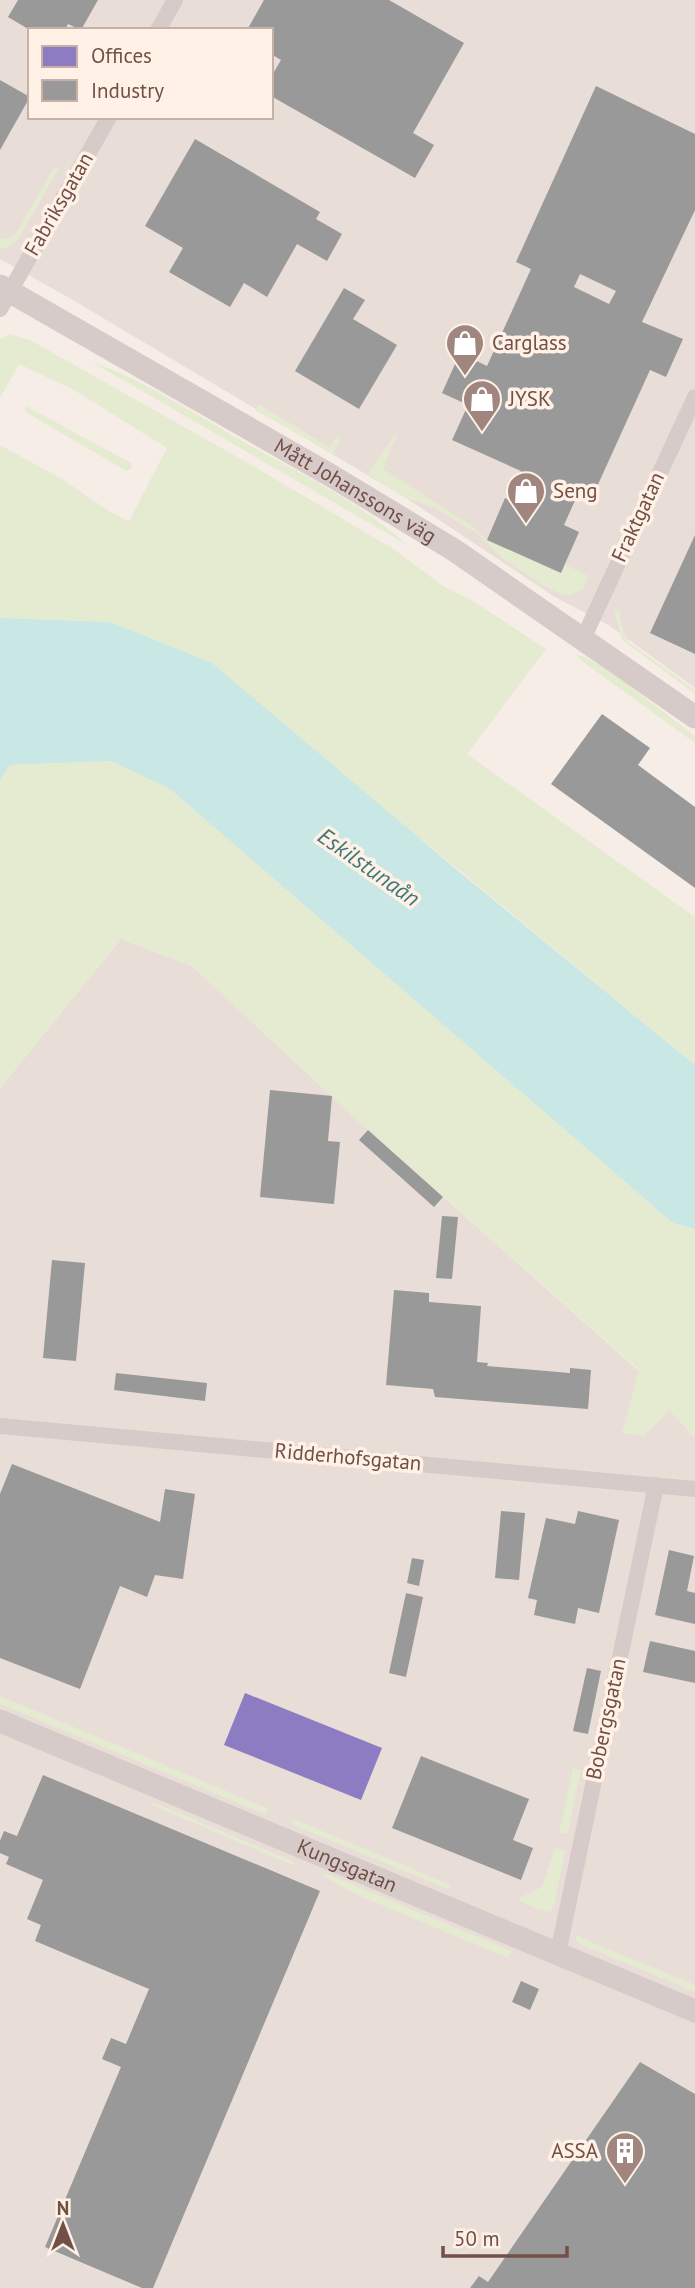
<svg xmlns="http://www.w3.org/2000/svg" width="695" height="2288" font-family="'PT Sans',sans-serif">
	<rect width="100%" height="100%" fill="#f6ede6"/>
	<!-- industrial -->
	<g fill="#e8ddd7" fill-rule="evenodd">
		<path d="M0 0H695V688L610 626 555 597 406 498 66 296 0 259ZM30 30H271V117H30Z"/>
		<polygon points="121,939 192,966 368,1130 639,1371 669,1409 692,1435 695,1436 695,2288 0,2288 0,1088"/>
	</g>
	<!-- green -->
	<g fill="#e5ebd1">
		<polygon points="55,166 59,168 18,240 8,248 0,248 0,238 8,239 17,232"/>
		<polygon points="10,334 30,340 248,463 392,548 443,586 473,601 546,649 467,754 695,917 695,1065 426,843 110,622 0,618 0,445 62,479 110,512 129,521 167,448 74,390 19,364 0,398 0,339"/>
		<path d="M92 362C146 381 195 414 244 442 299 473 361 502 407 545Z"/>
		<polygon points="259,404 329,447 336,437 341,440 333,454 255,410"/>
		<polygon points="26,406 131,463 132,468 126,471 24,411"/>
		<polygon points="398,431 383,469 475,528 487,540 560,573 564,564 588,576 583,590 565,596 542,585 502,558 478,534 435,508 406,498 367,474"/>
		<polygon points="614,611 620,611 621,624 629,642 695,690 695,694 622,640"/>
		<path d="M577 655C595 656 675 721 695 736V743L579 659Z"/>
		<polygon points="111,761 170,789 673,1223 695,1229 695,1436 692,1435 669,1410 644,1436 622,1433 639,1370 368,1130 192,966 121,939 0,1088 0,780 10,765"/>
		<polygon points="0,1696 267,1808 267,1815 0,1704"/>
		<polygon points="573,1768 581,1770 568,1833 559,1833"/>
		<polygon points="153,1802 292,1861 295,1866 152,1805"/>
		<polygon points="294,1819 451,1885 448,1889 291,1824"/>
		<polygon points="555,1848 565,1851 554,1907 550,1912 538,1910 517,1899 542,1887"/>
		<polygon points="325,1873 512,1951 508,1958 355,1894 323,1876"/>
		<polygon points="577,1936 695,1985 695,1992 582,1945 576,1940"/>
	</g>
	<!-- water -->
	<polygon fill="#c8e7e5" points="0,618 110,622 212,663 463,875 695,1065 695,1229 673,1223 170,789 111,761 10,765 0,780"/>
	<!-- offices -->
	<polygon fill="#8e7cc3" points="245,1693 382,1748 361,1800 224,1745"/>
	<!-- industry -->
	<g fill="#999" fill-rule="evenodd">
		<polygon points="18,0 98,0 81,30 68,24 65,30 30,30 8,17"/>
		<polygon points="264,0 389,0 464,43 413,133 434,145 415,178 271,96 271,77 281,60 271,54 271,30 247,30"/>
		<polygon points="0,80 30,97 0,150"/>
		<path d="M596 86 695 134V210L642 322 683 339 666 377 650 370 590 502 577 496 564 525 579 532 561 573 487 540 505 498 509 500 521 471 452 440 468 405 442 393 460 353 487 366 531 269 516 262ZM580 274 616 291 609 304 574 287Z"/>
		<polygon points="195,139 320,212 316,219 342,234 327,261 297,244 267,297 244,283 230,307 169,272 183,248 145,226"/>
		<polygon points="344,288 365,300 353,319 397,345 359,409 295,371"/>
		<polygon points="695,535 695,654 650,633"/>
		<polygon points="602,714 650,748 638,765 695,807 695,888 551,784"/>
		<polygon points="270,1090 332,1096 328,1141 340,1142 334,1204 260,1197"/>
		<polygon points="368,1130 443,1197 434,1207 359,1140"/>
		<polygon points="442,1216 458,1217 452,1279 436,1278"/>
		<polygon points="52,1260 85,1263 76,1361 43,1358"/>
		<polygon points="394,1290 429,1293 429,1302 481,1306 477,1362 488,1363 487,1366 570,1373 570,1368 591,1370 588,1409 435,1397 433,1389 386,1385"/>
		<polygon points="116,1373 207,1383 205,1401 114,1390"/>
		<polygon points="12,1464 160,1522 165,1489 195,1494 183,1579 155,1575 147,1597 120,1586 80,1689 0,1658 0,1494"/>
		<polygon points="501,1511 525,1513 519,1580 495,1578"/>
		<polygon points="578,1511 619,1520 599,1613 578,1608 575,1624 534,1615 537,1600 528,1598 546,1518 575,1524"/>
		<polygon points="669,1550 694,1556 687,1591 695,1593 695,1624 655,1615"/>
		<polygon points="412,1558 424,1560 419,1586 407,1583"/>
		<polygon points="406,1593 423,1597 406,1677 389,1673"/>
		<polygon points="650,1641 695,1651 695,1683 643,1672"/>
		<polygon points="587,1668 601,1671 588,1734 573,1731"/>
		<polygon points="421,1756 529,1799 513,1840 533,1848 521,1880 392,1828"/>
		<polygon points="43,1775 320,1891 153,2288 142,2288 45,2247 121,2067 102,2059 111,2038 126,2044 149,1989 35,1941 41,1925 27,1919 43,1880 6,1864 9,1857 0,1853 0,1841 4,1831 17,1836"/>
		<polygon points="521,1981 539,1989 530,2010 512,2002"/>
		<polygon points="640,2062 695,2094 695,2288 470,2288 479,2276 488,2282"/>
	</g>
	<g fill="none" stroke-linecap="round" stroke-linejoin="round">
		<!-- street -->
		<g stroke="#d7cbc9" stroke-width="16">
			<polyline points="158,30 175,0"/>
			<polyline points="0,309 109,117"/>
			<polyline points="583,639 695,397"/>
			<polyline points="0,1426 695,1489"/>
			<polyline points="558,1953 656,1485"/>
		</g>
		<!-- secondary -->
		<g stroke="#d7cbc9" stroke-width="23">
			<path id="s1" d="M0 286 330 475 454 550 695 717"/>
			<path id="s2" d="M0 1721 695 2011"/>
		</g>
	</g>
	<!-- icons -->
	<defs>
		<symbol id="shop-pin" viewBox="-11 -11 22 30"><path d="M0 17L-7.5 6A9.5 9.5 0 1 1 7.5 6Z" fill="#a0867f" stroke="#fff1e6"/><path d="M-5-2.5h2.3a2.7 3.5 0 0 1 5.4 0H5L5.5 6h-11ZM-1.5-2.5h3a1.5 2.3 0 0 0-3 0Z" fill="#fff"/></symbol>
		<symbol id="building-pin" viewBox="-11 -11 22 30"><path d="M0 17L-7.5 6A9.5 9.5 0 1 1 7.5 6Z" fill="#a0867f" stroke="#fff1e6"/><path d="M-4-6H4V6H1V3H-1V6H-4ZM-2.5-4.3h1.7v1.8h-1.7ZM.8-4.3h1.7v1.8H.8ZM-2.5-1h1.7V.8h-1.7ZM.8-1h1.7V.8H.8Z" fill="#fff"/></symbol>
	</defs>
	<g fill-rule="evenodd">
		<use href="#shop-pin" x="443" y="321" width="44" height="60"/>
		<use href="#shop-pin" x="460" y="377" width="44" height="60"/>
		<use href="#shop-pin" x="504" y="469" width="44" height="60"/>
		<use href="#building-pin" x="603" y="2129" width="44" height="60"/>
	</g>
	<g text-anchor="middle" stroke-width="7" stroke-linejoin="round" paint-order="stroke">
		<!-- street labels -->
		<g font-size="21" fill="#724f47" stroke="#fff1e6">
			<text transform="translate(59 204) rotate(-60)" y="7">Fabriksgatan</text>
			<text dy="7" stroke="none"><textPath href="#s1" startOffset="410">Mått Johanssons väg</textPath></text>
			<text transform="translate(638 517) rotate(-65)" y="7">Fraktgatan</text>
			<text transform="translate(348 1457) rotate(5)" y="7">Ridderhofsgatan</text>
			<text transform="translate(606 1719) rotate(-78)" y="7">Bobergsgatan</text>
			<text dy="7" stroke="none"><textPath href="#s2" startOffset="376">Kungsgatan</textPath></text>
		</g>
		<!-- poi labels -->
		<g font-size="21" fill="#724f47" stroke="#fff1e6" text-anchor="start">
			<text x="492" y="350">Carglass</text>
			<text x="509" y="406">JYSK</text>
			<text x="553" y="498">Seng</text>
			<text x="598" y="2158" text-anchor="end">ASSA</text>
		</g>
		<!-- water labels -->
		<g font-size="23" font-style="italic" fill="#3c7878" stroke="#fff1e6">
			<text transform="translate(369 867) rotate(35)" y="8">Eskilstunaån</text>
		</g>
	</g>
	<!-- legend -->
	<rect x="28" y="28" width="245" height="91" fill="#fff1e6" stroke="#c7b0a6" stroke-width="2"/>
	<rect x="42" y="46" width="35" height="21" fill="#8e7cc3" stroke="#c7b0a6" stroke-width="2"/>
	<text x="91" y="63" font-size="21" fill="#724f47">Offices</text>
	<rect x="42" y="80" width="35" height="21" fill="#999999" stroke="#c7b0a6" stroke-width="2"/>
	<text x="91" y="98" font-size="21" fill="#724f47">Industry</text>
	<!-- north arrow -->
	<g transform="translate(63 2225)" stroke="#fff1e6" stroke-width="5" paint-order="stroke">
	<path d="M0-5L12 26L0 18L-12 26Z" fill="#724f47"/>
	<text y="-10" font-size="19" font-weight="bold" text-anchor="middle" fill="#724f47">N</text>
	</g>
	<!-- scale -->
	<path d="M443 2246v10h124v-10" fill="none" stroke="#724f47" stroke-width="3.5"/>
	<text x="454" y="2246" font-size="21" fill="#724f47" stroke="#fff1e6" stroke-width="5" paint-order="stroke">50 m</text>
</svg>
